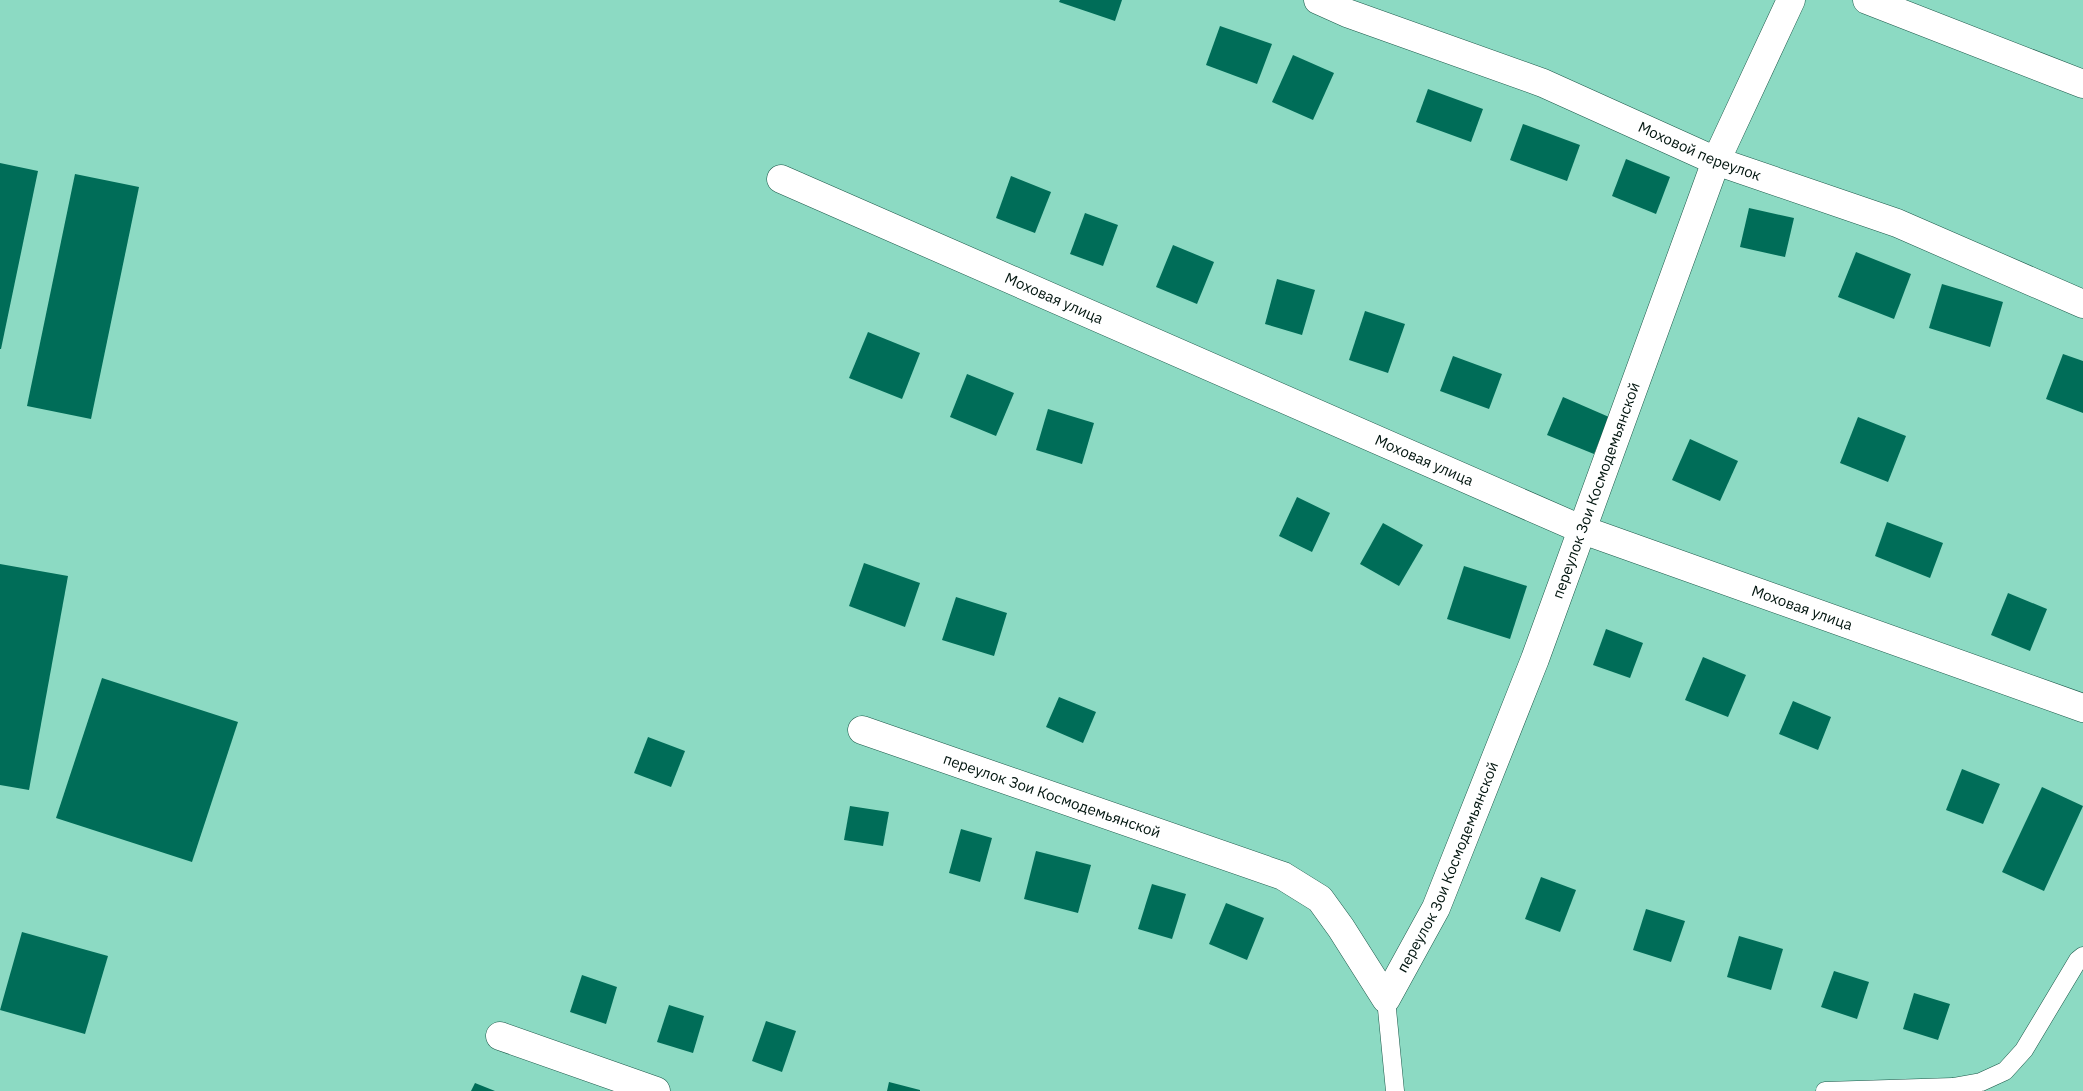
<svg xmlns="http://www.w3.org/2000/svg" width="2083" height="1091" font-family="'IBM Plex Sans',sans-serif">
	<rect width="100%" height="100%" fill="#8cdac3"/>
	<!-- building -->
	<g fill="#006d58">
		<polygon points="1060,0 1122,0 1115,21 1059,2"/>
		<polygon points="1220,26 1272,44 1257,84 1206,65"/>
		<polygon points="1293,55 1334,73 1313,120 1272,102"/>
		<polygon points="1428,89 1483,109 1471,142 1416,122"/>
		<polygon points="1523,124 1580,145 1567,181 1510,160"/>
		<polygon points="1626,159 1670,177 1656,214 1612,196"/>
		<polygon points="0,163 38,171 1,349 0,349"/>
		<polygon points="75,174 139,187 91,419 27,406"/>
		<polygon points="1011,176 1051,192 1035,233 996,218"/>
		<polygon points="1749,208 1794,218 1785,257 1740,247"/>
		<polygon points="1085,213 1118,225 1103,266 1070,254"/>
		<polygon points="1173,245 1214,262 1197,304 1156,287"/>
		<polygon points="1856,252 1911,274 1894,319 1838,297"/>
		<polygon points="1277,279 1315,290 1302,335 1265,324"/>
		<polygon points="1942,284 2003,302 1990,347 1929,328"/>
		<polygon points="1365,311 1405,324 1388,373 1349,360"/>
		<polygon points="868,332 920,353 902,399 849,378"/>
		<polygon points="2063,354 2083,361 2083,413 2046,399"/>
		<polygon points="1453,356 1502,374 1489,409 1440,391"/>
		<polygon points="967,374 1014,393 996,436 950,417"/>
		<polygon points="1563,397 1609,417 1594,454 1547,435"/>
		<polygon points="1048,409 1094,423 1082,464 1036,450"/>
		<polygon points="1858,417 1906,436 1888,482 1840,463"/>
		<polygon points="1690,439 1738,461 1720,501 1672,480"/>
		<polygon points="1297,497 1330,513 1312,552 1279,536"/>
		<polygon points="1887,522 1943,543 1930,578 1875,556"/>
		<polygon points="1383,523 1423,545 1399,586 1360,564"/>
		<polygon points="864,563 920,583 905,627 849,606"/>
		<polygon points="0,564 68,576 29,790 0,785"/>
		<polygon points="1464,566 1527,586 1510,639 1447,619"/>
		<polygon points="2008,593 2047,609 2030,651 1991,635"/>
		<polygon points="956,597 1007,613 994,656 942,640"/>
		<polygon points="1606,629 1643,643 1630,678 1593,665"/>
		<polygon points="1703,657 1746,675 1728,717 1685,700"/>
		<polygon points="102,678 238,722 192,862 56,818"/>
		<polygon points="1059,697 1096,712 1083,743 1046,727"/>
		<polygon points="1793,701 1831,717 1818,750 1779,734"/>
		<polygon points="648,737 685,751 671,787 634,773"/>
		<polygon points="1962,769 2000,784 1983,824 1946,810"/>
		<polygon points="2042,787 2083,806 2044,891 2002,872"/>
		<polygon points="850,806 889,812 883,846 844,840"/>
		<polygon points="961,829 992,838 980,882 949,873"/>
		<polygon points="1036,851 1091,865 1078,913 1024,899"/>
		<polygon points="1541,877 1576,890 1560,932 1525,919"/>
		<polygon points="1152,884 1186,894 1172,939 1138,929"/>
		<polygon points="1226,903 1264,918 1247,960 1209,944"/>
		<polygon points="1646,909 1685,921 1671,962 1633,950"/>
		<polygon points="22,932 108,956 85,1034 0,1010"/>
		<polygon points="1739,936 1783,949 1771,990 1727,977"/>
		<polygon points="1834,971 1869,982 1857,1019 1821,1007"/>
		<polygon points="582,975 617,987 606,1024 570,1012"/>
		<polygon points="1914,993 1950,1004 1938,1040 1903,1029"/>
		<polygon points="669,1005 704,1016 693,1053 657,1042"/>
		<polygon points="766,1021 796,1031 782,1072 752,1061"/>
		<polygon points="889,1082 920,1090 920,1091 887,1091"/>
		<polygon points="475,1083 495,1091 471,1091"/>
	</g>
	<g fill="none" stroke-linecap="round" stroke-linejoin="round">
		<defs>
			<g id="service">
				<polyline points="1386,999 1395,1091"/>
				<polyline points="1825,1091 1953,1087 1981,1082 2005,1071 2024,1050 2078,960 2083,956"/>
			</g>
			<g id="minor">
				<path id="s1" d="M1318 0 1347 13 1543 83 1716 161 1897 223 2083 304"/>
				<polyline points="1867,0 2083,84"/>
				<path id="s2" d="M781 179 1583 530 2083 708"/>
				<path id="s3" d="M862 730 1283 876 1320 899 1341 928 1386 999 1436 908 1535 659 1716 161 1791 0"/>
				<polyline points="500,1036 656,1091"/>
			</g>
		</defs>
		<!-- service casing -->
		<use href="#service" stroke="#1b5849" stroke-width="19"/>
		<!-- minor casing -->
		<use href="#minor" stroke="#1b5849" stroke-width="29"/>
		<!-- service -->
		<use href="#service" stroke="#fff" stroke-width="18"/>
		<!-- minor -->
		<use href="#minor" stroke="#fff" stroke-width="28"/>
	</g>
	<g text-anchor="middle" stroke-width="5" stroke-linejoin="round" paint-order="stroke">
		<!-- street labels -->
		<g font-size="15" fill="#00140e" stroke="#8cdac3">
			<text dy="5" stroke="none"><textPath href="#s1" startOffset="411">Моховой переулок</textPath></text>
			<text dy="5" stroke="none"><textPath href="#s2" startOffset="298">Моховая улица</textPath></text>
			<text dy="5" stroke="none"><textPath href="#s2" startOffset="702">Моховая улица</textPath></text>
			<text dy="5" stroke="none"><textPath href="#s3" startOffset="1160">переулок Зои Космодемьянской</textPath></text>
			<text dy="5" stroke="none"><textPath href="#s2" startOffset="1108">Моховая улица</textPath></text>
			<text dy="5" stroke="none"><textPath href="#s3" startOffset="201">переулок Зои Космодемьянской</textPath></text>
			<text dy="5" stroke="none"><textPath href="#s3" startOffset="755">переулок Зои Космодемьянской</textPath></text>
		</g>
	</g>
</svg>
